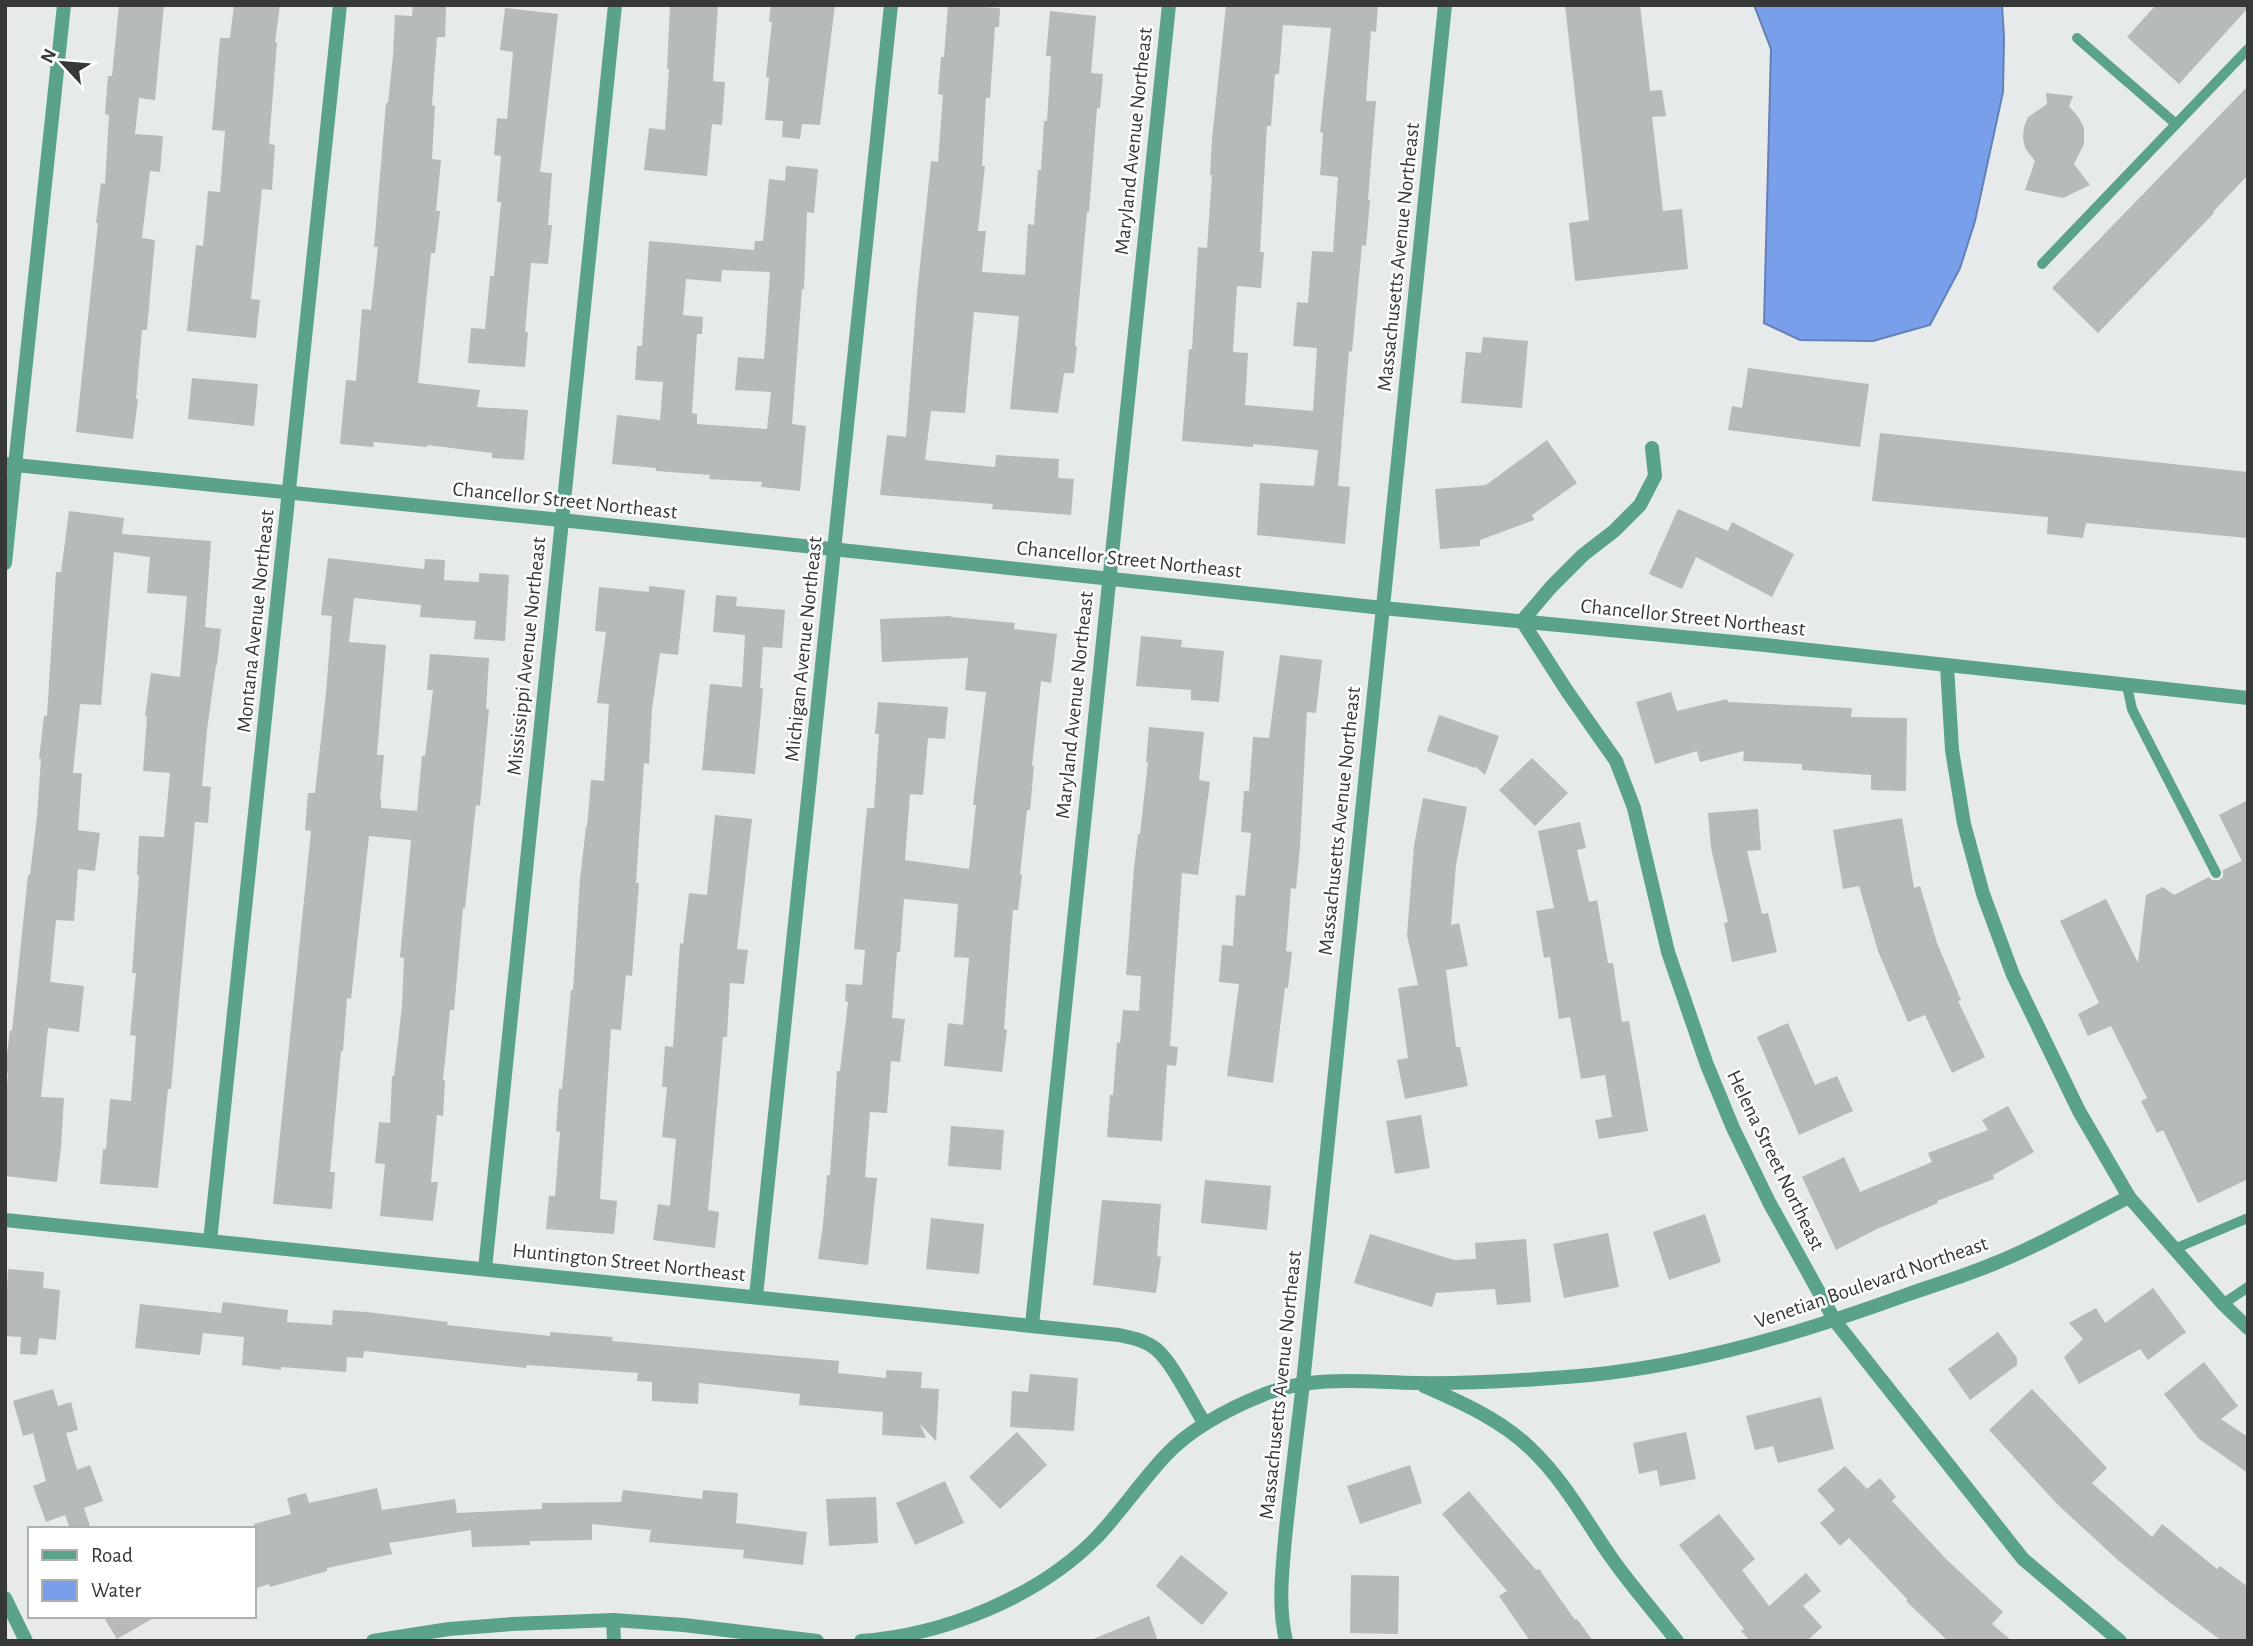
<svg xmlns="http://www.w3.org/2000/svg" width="2253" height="1646" font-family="'Alegreya Sans',sans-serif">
	<rect width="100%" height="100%" fill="#e6eaea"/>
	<!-- water -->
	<polygon fill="#799fea" stroke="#6580b5" stroke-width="2" points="1754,5 2002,5 2004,38 2003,92 1975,221 1960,268 1930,325 1873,341 1800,340 1764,323 1771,49"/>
	<!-- building -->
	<g fill="#b7babb" fill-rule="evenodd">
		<polygon points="119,5 164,5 155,100 139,98 135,134 163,136 160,172 150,171 142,238 155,240 147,330 142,330 136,399 138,399 133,439 76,432 98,223 96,223 101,183 105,184 109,115 105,114 108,76 112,76"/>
		<polygon points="234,5 280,5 275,42 277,42 269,144 275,145 272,190 262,189 251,299 260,300 256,338 187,331 196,245 203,246 208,191 220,192 225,131 212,130 216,85 220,38 230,38"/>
		<polygon points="413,5 446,5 445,37 437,37 432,105 435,106 432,159 441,160 436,211 440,211 435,253 431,253 418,383 480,390 477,407 528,410 524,460 492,458 492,453 427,445 427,447 374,442 373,447 340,444 346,380 356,381 362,309 371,310 378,247 374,247 386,103 388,103 393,56 395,15 412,16"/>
		<polygon points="670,5 718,5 713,81 725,82 722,125 712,124 707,176 644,170 649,128 665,130 669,69 667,69"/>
		<polygon points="771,5 835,5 820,125 802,124 800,139 782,137 783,121 765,120 769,77 766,77 772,22 769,22"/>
		<polygon points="948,5 1000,8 999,27 995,27 990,98 986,98 982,166 985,166 978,231 986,231 982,272 1025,275 1028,224 1034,225 1038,170 1041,170 1044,121 1047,121 1051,56 1046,56 1050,11 1096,16 1091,73 1103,74 1100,108 1097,108 1089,212 1087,212 1075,346 1077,346 1074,373 1064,373 1058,413 1010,409 1019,316 974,312 965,413 931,411 925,460 995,467 996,455 1059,459 1058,478 1074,479 1071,515 992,509 993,504 880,495 887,435 906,437 917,294 931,161 938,162 943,95 938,94 941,57 944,57"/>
		<path d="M1226 5H1378L1376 32 1371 31 1366 101H1376L1368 200H1370L1366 246 1362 245 1352 352 1349 351 1338 486 1350 487 1345 544 1257 535 1260 483 1314 486 1318 450 1253 444V447L1182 441 1189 349H1192L1198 247 1207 248 1212 175H1210L1212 139ZM1283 25 1331 28 1320 132 1323 133 1320 175 1338 177 1333 252 1312 251 1308 303 1297 302 1293 346 1317 348 1313 411 1245 405 1248 353 1233 352 1237 286 1261 288 1264 252H1260L1267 126H1271L1275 74H1279Z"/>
		<polygon points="1565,5 1640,5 1650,91 1662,90 1666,116 1652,117 1663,211 1682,209 1688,269 1575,281 1569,223 1589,220"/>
		<polygon points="2156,5 2248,5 2248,8 2179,84 2127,37"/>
		<polygon points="505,8 558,14 540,172 552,173 548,225 552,225 548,264 531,263 525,332 528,332 525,367 468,363 471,328 485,329 490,276 494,276 501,202 497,202 501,156 494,155 497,118 507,119 513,52 500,50"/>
		<polygon points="2248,86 2248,175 2213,212 2214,213 2098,333 2052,288"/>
		<polygon points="2046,93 2073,96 2069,106 2079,118 2084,128 2084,144 2074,164 2090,185 2063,198 2025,190 2035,161 2025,148 2023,138 2024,127 2028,117 2047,104"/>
		<path d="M786 166 818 169 814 213 807 212 804 289H802L792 424 806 426 800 491 761 487 762 482 709 479 710 475 656 471V468L612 464 617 415 660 420 663 382 635 380 637 346H642L649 241 754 250 755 241H763L769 179 785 181ZM722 270 770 272 764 359 738 357 735 390 771 392 767 429 697 424V414L692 413 697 334H702L703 317 683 315 686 279 721 282Z"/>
		<polygon points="1483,337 1528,341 1522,408 1461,403 1466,352 1481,353"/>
		<polygon points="1748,368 1869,384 1860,447 1728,430 1732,406 1742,408"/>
		<polygon points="192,378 258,384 254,426 188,419"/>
		<polygon points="1880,433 2248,472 2248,538 2086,523 2083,538 2047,534 2048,517 1872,501"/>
		<polygon points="1547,440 1577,483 1532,515 1534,520 1480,540 1480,546 1440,549 1435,489 1486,485"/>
		<polygon points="1678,509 1728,531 1732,522 1794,554 1772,597 1696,557 1682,589 1649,574"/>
		<polygon points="69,511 124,518 122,534 211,541 205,627 221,629 217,665 216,665 207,730 202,786 211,787 208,823 195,822 171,1089 168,1089 158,1188 100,1184 103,1149 106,1149 110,1099 131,1101 136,1036 130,1035 136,973 132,973 139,875 137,875 139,836 164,837 170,773 143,771 147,717 145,716 151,673 180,677 187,596 147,593 150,557 114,552 101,705 80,704 73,773 82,773 78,830 100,833 95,871 78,869 74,921 56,920 50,982 84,986 79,1032 48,1028 41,1097 64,1098 61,1147 57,1182 5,1176 5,1111 8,1073 5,1073 5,1070 10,1030 12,1031 28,875 30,875 37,816 41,759 39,759 44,716 47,716 56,572 61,572"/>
		<polygon points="328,558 424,569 425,559 445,560 444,580 479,582 479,573 509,575 505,641 474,639 476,621 420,617 421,605 354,598 349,642 386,645 377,755 384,755 380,799 381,800 381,808 417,811 422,756 425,756 433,690 427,690 430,654 489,658 486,709 489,709 480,806 476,805 465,908 463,908 454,1010 450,1010 443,1080 445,1080 443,1116 437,1115 431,1182 438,1182 433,1221 380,1216 385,1164 375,1163 379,1122 390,1123 392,1076 394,1076 402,1006 404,958 400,957 411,840 369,836 351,999 347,998 343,1051 341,1051 330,1172 335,1172 332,1209 273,1204 311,831 305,830 308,793 315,793 326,693 332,616 321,615"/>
		<polygon points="649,586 685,590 678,655 660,653 652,709 649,764 644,763 636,883 639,883 632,976 626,975 621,1030 611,1029 600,1199 617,1201 614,1234 546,1229 549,1196 555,1196 560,1132 556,1131 559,1089 562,1089 571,990 573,990 580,879 586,827 587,827 591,780 604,781 609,704 597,703 606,632 595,631 599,587 649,592"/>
		<polygon points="716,595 737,597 736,606 785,610 782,648 763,647 760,688 763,688 760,723 755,774 702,770 710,684 742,687 745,635 713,632"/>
		<polygon points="951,616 951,617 1015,623 1014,629 1057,634 1051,683 1041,681 1032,766 1034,766 1030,810 1027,810 1020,874 1022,875 1018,910 1013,910 1004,1029 1007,1030 1002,1072 944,1066 948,1023 963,1025 969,958 954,957 958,904 904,899 900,952 897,952 892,1018 905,1019 900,1062 891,1061 887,1113 870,1112 865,1177 877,1178 868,1265 818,1259 823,1225 827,1175 830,1175 837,1071 840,1071 848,1002 845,1001 846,984 862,985 865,950 854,949 867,808 874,808 879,734 875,734 878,702 948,707 945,739 928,738 923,795 910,794 905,860 969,869 976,805 973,805 986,692 965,690 968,658 882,662 880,619"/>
		<polygon points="1141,636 1182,640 1181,647 1224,651 1219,702 1191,700 1191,690 1136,686"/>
		<polygon points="1280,655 1322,660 1316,713 1307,712 1300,847 1296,889 1291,888 1286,951 1292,952 1288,988 1285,988 1273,1083 1227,1076 1239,984 1219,982 1222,945 1233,946 1236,895 1245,896 1251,833 1241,832 1244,791 1249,791 1253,737 1269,738"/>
		<polygon points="1671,692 1677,711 1727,699 1728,702 1852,708 1851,717 1907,718 1906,791 1871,790 1871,775 1802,770 1802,764 1743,761 1744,751 1700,762 1697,751 1655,764 1636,702"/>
		<polygon points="1439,715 1499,736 1485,775 1475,766 1475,768 1427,751"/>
		<polygon points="1149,727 1204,732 1199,780 1210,782 1198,875 1182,873 1170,1046 1178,1047 1176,1066 1167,1065 1162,1141 1107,1137 1110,1095 1113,1095 1117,1042 1120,1043 1123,1010 1139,1011 1141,976 1126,975 1134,868 1138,834 1140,834 1148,762 1146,762"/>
		<polygon points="1532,758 1568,793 1535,826 1499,790"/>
		<polygon points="1423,798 1467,807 1456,865 1451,925 1459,923 1468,966 1446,970 1456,1047 1460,1047 1468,1086 1405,1099 1397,1060 1408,1058 1398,988 1418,985 1407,935 1414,846"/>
		<polygon points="2248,800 2248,1179 2198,1203 2163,1130 2157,1133 2141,1101 2147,1098 2111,1026 2088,1036 2078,1014 2099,1003 2060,921 2106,899 2138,963 2146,895 2163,887 2174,895 2209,877 2212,880 2219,880 2223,877 2223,870 2242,861 2219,815"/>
		<polygon points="1758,809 1761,850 1747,851 1762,914 1768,913 1777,952 1732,962 1724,923 1728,922 1711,848 1708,813"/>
		<polygon points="715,815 752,819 737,949 748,950 744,984 730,983 727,1037 723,1037 708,1210 719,1212 715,1248 653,1240 658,1204 670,1206 676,1139 662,1137 667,1087 662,1087 665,1046 673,1047 680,943 683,944 689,893 707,895"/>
		<polygon points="1902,818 1914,888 1920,886 1937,943 1961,1000 1958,1001 1985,1057 1952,1073 1925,1015 1908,1022 1878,951 1859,886 1843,889 1833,830"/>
		<polygon points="1580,822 1586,848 1577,850 1589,902 1597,900 1608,963 1613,963 1622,1022 1629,1021 1648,1131 1599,1139 1595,1120 1612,1117 1605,1075 1581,1079 1570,1017 1559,1019 1550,957 1544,958 1536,911 1554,908 1538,831"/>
		<polygon points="1788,1023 1815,1085 1837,1076 1853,1111 1799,1135 1757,1037"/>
		<polygon points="2008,1106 2034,1152 1993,1175 1994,1179 1937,1201 1938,1203 1877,1229 1836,1250 1802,1177 1844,1157 1860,1192 1932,1162 1928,1153 1988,1130 1982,1120"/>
		<polygon points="1421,1115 1430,1168 1395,1174 1386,1121"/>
		<polygon points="951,1126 1004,1130 1001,1170 948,1166"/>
		<polygon points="1205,1180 1271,1186 1267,1230 1201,1223"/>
		<polygon points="1102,1200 1161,1204 1157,1256 1161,1257 1156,1293 1093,1285"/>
		<polygon points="1705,1214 1721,1262 1669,1280 1653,1232"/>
		<polygon points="931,1218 984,1224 979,1274 926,1269"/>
		<polygon points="1608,1233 1619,1287 1564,1298 1553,1244"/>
		<polygon points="1370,1234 1454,1260 1476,1259 1475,1243 1526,1239 1531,1302 1497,1305 1495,1289 1436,1293 1432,1307 1354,1283"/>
		<polygon points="8,1269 44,1272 43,1288 60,1290 56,1340 39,1338 37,1355 20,1354 21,1337 5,1336"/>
		<polygon points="2153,1288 2186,1332 2148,1360 2140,1349 2079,1384 2064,1357 2083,1339 2069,1323 2096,1308 2105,1323"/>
		<polygon points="223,1302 288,1310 287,1322 332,1325 333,1310 367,1312 448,1322 447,1325 550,1336 550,1332 613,1337 612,1341 839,1361 838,1373 886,1378 886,1370 922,1372 921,1388 939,1389 936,1441 920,1424 926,1438 882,1435 883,1412 799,1405 800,1394 699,1383 698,1404 652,1401 652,1382 637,1381 638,1373 527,1365 526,1368 364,1351 363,1358 347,1357 346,1372 281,1367 281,1370 242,1365 244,1337 203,1333 200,1355 135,1348 140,1304 221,1313"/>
		<polygon points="1998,1332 2017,1358 2017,1365 1970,1400 1948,1369"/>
		<polygon points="2204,1362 2238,1406 2221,1419 2248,1437 2248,1473 2199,1439 2164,1394"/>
		<polygon points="1030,1374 1078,1378 1074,1431 1010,1427 1012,1391 1028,1392"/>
		<polygon points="53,1389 58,1406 71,1402 78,1430 66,1433 77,1470 90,1465 103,1501 84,1508 91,1529 70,1529 65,1515 46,1522 33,1486 46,1481 33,1433 23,1436 13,1401"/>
		<polygon points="2032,1389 2107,1468 2092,1483 2152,1537 2162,1524 2217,1569 2220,1566 2248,1587 2248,1641 2222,1641 2168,1601 2119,1561 2058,1505 1989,1430"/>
		<polygon points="1821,1397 1834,1449 1778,1463 1773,1446 1755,1450 1746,1416"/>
		<polygon points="1017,1432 1047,1465 1000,1509 969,1477"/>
		<polygon points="1686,1432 1696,1479 1660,1486 1657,1470 1639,1474 1633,1443"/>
		<polygon points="1410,1465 1422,1503 1360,1524 1347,1486"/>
		<polygon points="1845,1466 1867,1489 1880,1478 1896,1497 1892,1501 1946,1559 2003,1612 1992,1624 2012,1641 1948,1641 1906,1601 1908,1600 1849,1538 1840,1546 1820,1523 1835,1510 1817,1490"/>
		<polygon points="945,1481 964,1523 915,1545 896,1503"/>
		<polygon points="377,1488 382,1510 455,1499 457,1513 542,1509 542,1503 621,1502 623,1490 702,1499 703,1490 738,1493 736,1523 807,1532 803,1565 743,1558 744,1550 649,1542 651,1530 592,1524 592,1540 530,1541 530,1545 472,1547 471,1530 389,1543 392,1554 327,1568 327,1571 270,1587 269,1584 254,1589 254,1524 291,1514 287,1498 306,1493 309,1503"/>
		<polygon points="1469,1491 1536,1570 1539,1569 1575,1620 1577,1619 1593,1641 1530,1641 1499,1596 1507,1591 1442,1514"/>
		<polygon points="876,1497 878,1543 829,1546 826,1499"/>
		<polygon points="1719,1514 1755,1559 1742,1570 1769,1606 1806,1573 1821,1591 1803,1606 1822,1627 1807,1641 1750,1641 1741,1631 1744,1629 1679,1545"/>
		<polygon points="1181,1555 1228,1593 1202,1625 1156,1586"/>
		<polygon points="1351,1575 1399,1576 1398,1634 1350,1633"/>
		<polygon points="103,1616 157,1616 117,1639"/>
		<polygon points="1149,1616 1158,1641 1091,1641 1091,1640"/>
	</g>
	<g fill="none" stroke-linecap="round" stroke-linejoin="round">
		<!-- service -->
		<g stroke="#5aa28c" stroke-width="10">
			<polyline points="2077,38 2176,124"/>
			<polyline points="2042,264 2248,49"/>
			<polyline points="2127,686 2132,709 2139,723 2216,873"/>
			<polyline points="2174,1249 2248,1218"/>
			<polyline points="2223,1304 2248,1287"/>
		</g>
		<!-- minor -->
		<g stroke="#5aa28c" stroke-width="14">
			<polyline points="1652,448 1655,476 1640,505 1614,531 1583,555 1552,586 1522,621 1567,691 1616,761 1634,808 1668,952 1707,1065 1733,1128 1769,1202 1835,1321 2023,1559 2120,1641"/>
			<polyline points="15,466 64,5"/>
			<polyline points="1947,666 1952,750 1964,824 1983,894 2013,975 2079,1111 2129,1197 2223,1304 2248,1328"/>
			<path d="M5 1220 1119 1335C1132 1338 1145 1340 1156 1349 1173 1363 1192 1404 1205 1424"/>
			<polyline points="210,1241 340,5"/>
			<polyline points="485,1269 615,5"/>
			<polyline points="756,1296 891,5"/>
			<polyline points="1032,1325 1169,5"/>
			<path d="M1424 1386C1461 1402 1501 1420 1530 1448 1565 1481 1586 1522 1613 1560 1633 1588 1656 1614 1677 1641"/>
			<polyline points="613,1620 614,1641"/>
			<polyline points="373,1641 449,1629 512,1624 613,1620 684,1625 817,1641"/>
			<path d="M861 1641C944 1635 1039 1597 1098 1536 1122 1510 1141 1482 1165 1456 1191 1428 1230 1408 1265 1394 1314 1375 1365 1382 1416 1383 1474 1384 1532 1380 1590 1375 1699 1364 1804 1332 1906 1295 1937 1284 1968 1275 1998 1262 2043 1244 2085 1219 2129 1197"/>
			<path d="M1286 1641C1278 1607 1282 1573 1285 1539 1290 1487 1297 1435 1303 1383L1445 5"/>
		</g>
		<!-- tertiary -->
		<g stroke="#5aa28c" stroke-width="14">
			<polyline points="5,464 561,520 1383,608 1765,645 2248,698"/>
			<polyline points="5,563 15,466"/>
			<polyline points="5,1598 26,1641"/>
		</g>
	</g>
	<g text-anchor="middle" stroke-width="5" stroke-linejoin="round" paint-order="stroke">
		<!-- street labels -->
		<g font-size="21" fill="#373939" stroke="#fff">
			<text transform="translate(1133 141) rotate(-84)" y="7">Maryland Avenue Northeast</text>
			<text transform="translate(1398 257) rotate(-84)" y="7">Massachusetts Avenue Northeast</text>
			<text transform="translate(565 500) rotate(6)" y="7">Chancellor Street Northeast</text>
			<text transform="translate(1129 559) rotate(6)" y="7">Chancellor Street Northeast</text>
			<text transform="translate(1693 617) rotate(6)" y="7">Chancellor Street Northeast</text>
			<text transform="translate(255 621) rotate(-84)" y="7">Montana Avenue Northeast</text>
			<text transform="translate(803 649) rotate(-84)" y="7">Michigan Avenue Northeast</text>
			<text transform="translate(526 656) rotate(-84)" y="7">Mississippi Avenue Northeast</text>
			<text transform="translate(1074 705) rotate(-84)" y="7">Maryland Avenue Northeast</text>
			<text transform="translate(1339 821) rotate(-84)" y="7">Massachusetts Avenue Northeast</text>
			<text transform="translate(1776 1160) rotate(64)" y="7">Helena Street Northeast</text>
			<text transform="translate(629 1262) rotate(6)" y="7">Huntington Street Northeast</text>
			<text transform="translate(1871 1282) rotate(-19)" y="7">Venetian Boulevard Northeast</text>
			<text transform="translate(1280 1385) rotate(-84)" y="7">Massachusetts Avenue Northeast</text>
		</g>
	</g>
	<!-- border -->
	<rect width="2253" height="1646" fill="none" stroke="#373939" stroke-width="14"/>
	<!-- legend -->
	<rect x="28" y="1527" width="228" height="91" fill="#ffffff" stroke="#afb0b0" stroke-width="2"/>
	<rect x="42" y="1550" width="35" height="10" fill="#5aa28c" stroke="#afb0b0" stroke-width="2"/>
	<text x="91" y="1562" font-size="21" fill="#373939">Road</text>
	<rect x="42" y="1580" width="35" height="21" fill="#799fea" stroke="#afb0b0" stroke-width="2"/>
	<text x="91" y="1597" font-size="21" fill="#373939">Water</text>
	<!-- north arrow -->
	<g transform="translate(63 63) rotate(296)" stroke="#ffffff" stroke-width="5" paint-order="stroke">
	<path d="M0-5L12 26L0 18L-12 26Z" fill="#373939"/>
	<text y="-10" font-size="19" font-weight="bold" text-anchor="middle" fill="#373939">N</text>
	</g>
</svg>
